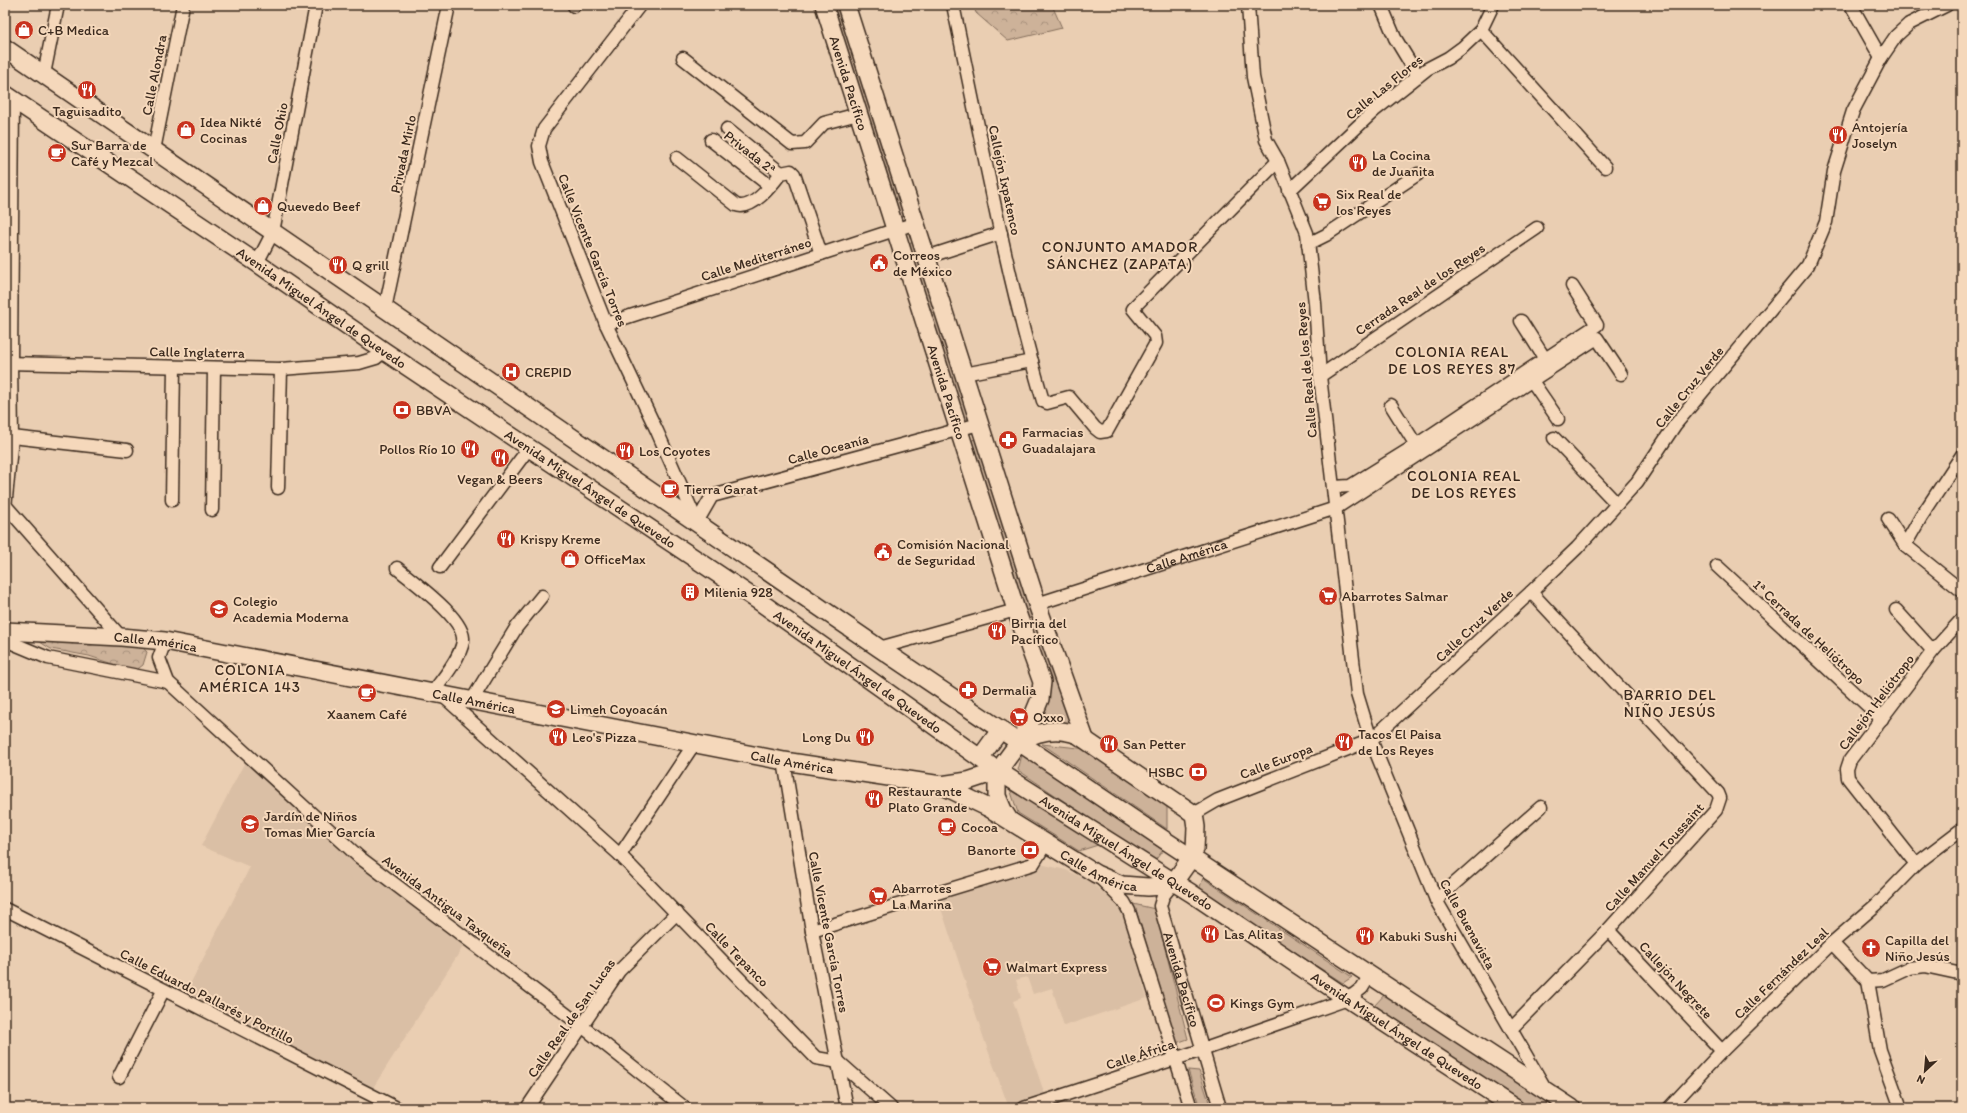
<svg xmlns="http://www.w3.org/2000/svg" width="1967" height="1113" font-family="Itim,sans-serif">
	<defs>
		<pattern id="park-crowns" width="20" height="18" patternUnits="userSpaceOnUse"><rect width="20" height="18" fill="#cdb299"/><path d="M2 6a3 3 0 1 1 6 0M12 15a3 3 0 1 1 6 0" fill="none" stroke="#a8917c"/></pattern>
	</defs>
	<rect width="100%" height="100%" fill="#eaceb2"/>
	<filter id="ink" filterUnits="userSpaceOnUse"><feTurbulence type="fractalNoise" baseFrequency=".025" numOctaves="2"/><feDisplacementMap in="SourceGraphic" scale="8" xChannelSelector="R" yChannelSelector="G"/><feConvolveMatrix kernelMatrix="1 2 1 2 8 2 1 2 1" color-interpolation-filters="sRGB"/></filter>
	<g filter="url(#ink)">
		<!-- built -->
		<g fill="#dabfa5">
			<polygon points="248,756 359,857 468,939 369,1094 182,1000 250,867 201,846"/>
			<polygon points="1040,864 1066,870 1089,881 1110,898 1124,915 1147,998 1064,1026 1052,988 1033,994 1027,977 1016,980 1021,998 1013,1001 1046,1098 1009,1108 985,1042 938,899"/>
		</g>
		<!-- grass -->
		<g fill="#cdb299" stroke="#846e5c">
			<polygon points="832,5 837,5 904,215 899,217"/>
			<polygon points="914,242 970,418 962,420 908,244"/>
			<polygon points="976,438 1073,727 1035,727 1050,693 971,441"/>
			<polygon points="1042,744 1088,749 1167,802 1167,829"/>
			<polygon points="1022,755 1163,850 1154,862 1018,770"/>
			<polygon points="1009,786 1098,845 1079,851 1018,813"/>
			<polygon points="1203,878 1352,977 1343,983 1199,890"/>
			<polygon points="1129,903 1155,909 1188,1039 1176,1043 1136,910"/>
			<polygon points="1386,993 1560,1108 1529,1108 1374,1006"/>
			<polygon points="1188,1070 1199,1071 1211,1108 1200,1108"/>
		</g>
		<!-- park -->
		<g fill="url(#park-crowns)" stroke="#846e5c">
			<polygon points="973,5 1052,5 1062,28 1008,41 976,13"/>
			<polygon points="122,639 136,640 147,652 143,665 135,671 89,656 51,649 40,642 48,640 91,645"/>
		</g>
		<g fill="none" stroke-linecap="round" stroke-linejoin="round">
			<defs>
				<g id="street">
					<polyline points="640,5 544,129 539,146 542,162 606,324 657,431 697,522"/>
					<path d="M953 5C981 137 1005 271 1043 401L1047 403 1069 397 1095 428 1100 432 1107 431 1156 343 1155 336 1133 309 1136 305 1278 161"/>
					<polyline points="1248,5 1253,77 1266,140 1278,161 1307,233 1315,303 1320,376 1357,694 1371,740 1436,900 1545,1088"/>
					<polyline points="1381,5 1395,38 1418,76"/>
					<polyline points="1851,5 1881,58"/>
					<polyline points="574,6 574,5"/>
					<polyline points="1481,30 1605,167"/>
					<polyline points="683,58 792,144 805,143 824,123 858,114"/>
					<polyline points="44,74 58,5"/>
					<polyline points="727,129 781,173"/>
					<polyline points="711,140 770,186"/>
					<polyline points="154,150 183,5"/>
					<path d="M677 158 736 205C752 211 772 185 781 173L791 171 794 174 821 254"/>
					<polyline points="1289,191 1375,110 1427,69 1448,58 1463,47 1481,30 1493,5"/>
					<polyline points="1308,244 1326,235 1418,174"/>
					<polyline points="927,257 1001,233"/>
					<polyline points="257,263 273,232 316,5"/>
					<polyline points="385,309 449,5"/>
					<polyline points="606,324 916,223"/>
					<polyline points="1545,359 1597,325 1572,286"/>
					<polyline points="5,363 281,369 359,363 376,358 384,351"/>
					<polyline points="964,374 1032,361"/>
					<polyline points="1320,376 1537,228"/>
					<polyline points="1532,381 1558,419"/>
					<polyline points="1391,405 1416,445"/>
					<polyline points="12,437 127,450"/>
					<polyline points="1554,438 1617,504"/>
					<polyline points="1962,455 1921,517 1905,545 1962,591"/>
					<polyline points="1334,487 1350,486 1416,445 1545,359 1521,321"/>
					<polyline points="278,488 281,369"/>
					<polyline points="172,500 174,367"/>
					<polyline points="5,505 121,637"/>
					<polyline points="5,508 12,437 11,363 13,100"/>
					<polyline points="212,510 214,368"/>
					<polyline points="1888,519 1905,545"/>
					<polyline points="697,522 712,496 979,424"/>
					<polyline points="1717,566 1882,719"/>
					<polyline points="440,567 529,448"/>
					<path d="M397 568C413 582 466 619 463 641 461 657 442 680 432 693"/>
					<path id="s1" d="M1037 604 1336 508 1597 338 1621 374"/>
					<polyline points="1896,610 1933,651"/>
					<polyline points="5,640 48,658 168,682"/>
					<polyline points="165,641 159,658 168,682 359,857 583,1027 685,1108"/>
					<polyline points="879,648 1016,610"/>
					<polyline points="443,696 620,855 816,1058 839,1062"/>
					<polyline points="472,700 516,628 542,596"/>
					<polyline points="784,761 812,931 847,1108"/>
					<polyline points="1194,814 1218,800 1371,740 1531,592 1577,548 1637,482 1675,425 1808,265 1826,222 1834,171 1853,111 1881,58 1896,36 1909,24 1947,5"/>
					<polyline points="620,855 694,744"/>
					<polyline points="1916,864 1848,778 1847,769 1850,760 1933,651 1962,619"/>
					<polyline points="1101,879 1124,902 1129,911 1191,1108"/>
					<path id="s2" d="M1174 882 1163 896 1160 906 1220 1108"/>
					<polyline points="1436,900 1541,807"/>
					<polyline points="5,909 397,1108"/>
					<polyline points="1608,930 1722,1051"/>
					<polyline points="812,931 1033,864 1046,843"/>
					<polyline points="1832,943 1868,981"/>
					<polyline points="1868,981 1880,1050 1901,1108"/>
					<polyline points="1868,981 1883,980 1909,968 1925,966 1962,974"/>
					<polyline points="1511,1029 1608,930 1716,810 1720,798 1718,793 1531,592"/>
					<polyline points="839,1062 891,1108"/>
					<polyline points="119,1077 163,991"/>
					<polyline points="527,1108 619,971 677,913"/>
					<polyline points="1024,1108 1202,1050 1348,999 1362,988 1370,975"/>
					<polyline points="1669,1108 1722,1051 1832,943 1876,905 1916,864 1962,829"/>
				</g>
				<g id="secondary">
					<path id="s3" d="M824 5 1016 610 1042 682 1040 699 1033 716 1020 741 998 771 997 777V796L1003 810 1008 818"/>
					<polyline points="846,5 1037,604 1085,739"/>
					<polyline points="5,48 879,648 1166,841 1572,1108"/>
					<path id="s4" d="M5 94 257 263 384 351 763 604 998 771 1191 893 1348 999 1515 1108"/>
					<path id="s5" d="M5 631 121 637 165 641 784 761 941 785 989 808 1096 874 1122 885 1148 887 1163 886 1174 882 1191 858 1195 849 1196 827 1194 814 1078 735C1058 727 1038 731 1020 741"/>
					<polyline points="980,758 1001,729"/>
					<polyline points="941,785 968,781 998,771"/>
				</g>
			</defs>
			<!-- street casing -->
			<use href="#street" stroke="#3b2a1e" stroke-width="15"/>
			<!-- secondary casing -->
			<use href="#secondary" stroke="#3b2a1e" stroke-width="20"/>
			<!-- street -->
			<use href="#street" stroke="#f5d8bb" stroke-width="12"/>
			<!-- secondary -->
			<use href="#secondary" stroke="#f5d8bb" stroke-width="17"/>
		</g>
	</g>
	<!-- icons -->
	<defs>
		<symbol id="shop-disc" viewBox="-11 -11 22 22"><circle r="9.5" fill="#c8321e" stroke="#f5d8bb"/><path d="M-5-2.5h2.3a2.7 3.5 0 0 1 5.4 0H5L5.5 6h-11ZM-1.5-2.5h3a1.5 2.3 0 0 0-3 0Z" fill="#fff"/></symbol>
		<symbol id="restaurant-disc" viewBox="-11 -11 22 22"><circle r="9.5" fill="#c8321e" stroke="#f5d8bb"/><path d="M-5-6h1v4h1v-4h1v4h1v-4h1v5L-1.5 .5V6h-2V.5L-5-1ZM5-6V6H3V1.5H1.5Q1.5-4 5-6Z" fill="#fff"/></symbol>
		<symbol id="cafe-disc" viewBox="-11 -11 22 22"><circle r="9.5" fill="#c8321e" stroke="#f5d8bb"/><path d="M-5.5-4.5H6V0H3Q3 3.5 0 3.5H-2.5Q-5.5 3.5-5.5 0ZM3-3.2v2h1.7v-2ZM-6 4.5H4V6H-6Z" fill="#fff"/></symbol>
		<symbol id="supermarket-disc" viewBox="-11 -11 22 22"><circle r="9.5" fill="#c8321e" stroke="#f5d8bb"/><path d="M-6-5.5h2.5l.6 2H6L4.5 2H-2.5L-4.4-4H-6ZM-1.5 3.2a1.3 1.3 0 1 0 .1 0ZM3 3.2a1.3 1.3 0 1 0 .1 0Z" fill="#fff"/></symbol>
		<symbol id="civic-disc" viewBox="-11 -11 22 22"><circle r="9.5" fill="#c8321e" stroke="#f5d8bb"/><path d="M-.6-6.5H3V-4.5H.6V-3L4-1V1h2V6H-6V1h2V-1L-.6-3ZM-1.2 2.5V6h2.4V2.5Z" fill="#fff"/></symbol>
		<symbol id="hospital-disc" viewBox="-11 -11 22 22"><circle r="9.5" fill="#c8321e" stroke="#f5d8bb"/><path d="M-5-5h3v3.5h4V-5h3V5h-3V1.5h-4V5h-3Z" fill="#fff"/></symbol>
		<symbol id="bank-disc" viewBox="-11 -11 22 22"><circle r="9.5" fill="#c8321e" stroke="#f5d8bb"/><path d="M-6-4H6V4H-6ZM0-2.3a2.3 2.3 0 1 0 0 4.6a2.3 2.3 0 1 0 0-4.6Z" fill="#fff"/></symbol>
		<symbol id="pharmacy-disc" viewBox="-11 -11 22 22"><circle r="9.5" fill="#c8321e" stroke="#f5d8bb"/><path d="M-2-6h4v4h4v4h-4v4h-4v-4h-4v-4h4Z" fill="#fff"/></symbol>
		<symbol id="building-disc" viewBox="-11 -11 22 22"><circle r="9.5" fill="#c8321e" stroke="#f5d8bb"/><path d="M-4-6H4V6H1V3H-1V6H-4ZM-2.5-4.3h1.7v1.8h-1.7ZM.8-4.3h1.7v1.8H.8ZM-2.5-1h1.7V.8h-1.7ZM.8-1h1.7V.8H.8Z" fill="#fff"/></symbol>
		<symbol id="school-disc" viewBox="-11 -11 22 22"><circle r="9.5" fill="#c8321e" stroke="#f5d8bb"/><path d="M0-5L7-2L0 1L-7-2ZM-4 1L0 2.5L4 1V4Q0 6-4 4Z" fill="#fff"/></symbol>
		<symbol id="church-disc" viewBox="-11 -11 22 22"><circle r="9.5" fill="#c8321e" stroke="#f5d8bb"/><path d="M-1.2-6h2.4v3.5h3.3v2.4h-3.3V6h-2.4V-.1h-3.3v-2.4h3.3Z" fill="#fff"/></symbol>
		<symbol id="stadium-disc" viewBox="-11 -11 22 22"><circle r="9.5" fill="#c8321e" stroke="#f5d8bb"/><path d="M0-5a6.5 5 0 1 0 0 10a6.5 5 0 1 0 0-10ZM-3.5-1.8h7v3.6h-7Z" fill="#fff"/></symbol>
	</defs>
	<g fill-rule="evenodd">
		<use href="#shop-disc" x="13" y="19" width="22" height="22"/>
		<use href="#restaurant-disc" x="76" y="79" width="22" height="22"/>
		<use href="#shop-disc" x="175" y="119" width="22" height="22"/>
		<use href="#restaurant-disc" x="1827" y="124" width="22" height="22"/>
		<use href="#cafe-disc" x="46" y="142" width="22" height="22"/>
		<use href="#restaurant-disc" x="1347" y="152" width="22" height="22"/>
		<use href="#supermarket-disc" x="1311" y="191" width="22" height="22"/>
		<use href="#shop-disc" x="252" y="195" width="22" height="22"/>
		<use href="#civic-disc" x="868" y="252" width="22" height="22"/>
		<use href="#restaurant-disc" x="327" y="254" width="22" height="22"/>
		<use href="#hospital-disc" x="500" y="361" width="22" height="22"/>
		<use href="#bank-disc" x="391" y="399" width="22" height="22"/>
		<use href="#pharmacy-disc" x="997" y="429" width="22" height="22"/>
		<use href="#restaurant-disc" x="459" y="438" width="22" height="22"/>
		<use href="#restaurant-disc" x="614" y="440" width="22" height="22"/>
		<use href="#restaurant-disc" x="489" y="447" width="22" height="22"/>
		<use href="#cafe-disc" x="659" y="478" width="22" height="22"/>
		<use href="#restaurant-disc" x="495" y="528" width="22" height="22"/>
		<use href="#civic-disc" x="872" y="541" width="22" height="22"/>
		<use href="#shop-disc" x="559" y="548" width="22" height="22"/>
		<use href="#building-disc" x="679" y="581" width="22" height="22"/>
		<use href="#supermarket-disc" x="1317" y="585" width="22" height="22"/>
		<use href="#school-disc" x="208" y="598" width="22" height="22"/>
		<use href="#restaurant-disc" x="986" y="620" width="22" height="22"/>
		<use href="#pharmacy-disc" x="957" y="679" width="22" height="22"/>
		<use href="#cafe-disc" x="356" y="682" width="22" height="22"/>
		<use href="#school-disc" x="545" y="698" width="22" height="22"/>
		<use href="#supermarket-disc" x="1008" y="706" width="22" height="22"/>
		<use href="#restaurant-disc" x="547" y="726" width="22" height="22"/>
		<use href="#restaurant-disc" x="854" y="726" width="22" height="22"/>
		<use href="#restaurant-disc" x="1333" y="731" width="22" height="22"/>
		<use href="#restaurant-disc" x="1098" y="733" width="22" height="22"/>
		<use href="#bank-disc" x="1187" y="761" width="22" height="22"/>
		<use href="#restaurant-disc" x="863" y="788" width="22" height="22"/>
		<use href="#school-disc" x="239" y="813" width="22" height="22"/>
		<use href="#cafe-disc" x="936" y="816" width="22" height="22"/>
		<use href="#bank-disc" x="1019" y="839" width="22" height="22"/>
		<use href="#supermarket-disc" x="867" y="885" width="22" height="22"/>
		<use href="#restaurant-disc" x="1199" y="923" width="22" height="22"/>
		<use href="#restaurant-disc" x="1354" y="925" width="22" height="22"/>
		<use href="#church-disc" x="1860" y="937" width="22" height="22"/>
		<use href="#supermarket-disc" x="981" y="956" width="22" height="22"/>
		<use href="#stadium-disc" x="1205" y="992" width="22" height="22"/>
	</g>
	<g text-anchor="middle" stroke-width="4" stroke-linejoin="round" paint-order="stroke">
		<!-- poi labels -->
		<g font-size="14" fill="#3b2a1e" stroke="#f5d8bb" text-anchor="start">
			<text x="38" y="35">C+B Medica</text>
			<text x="87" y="116" text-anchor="middle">Taguisadito</text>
			<text x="200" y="127">Idea Nikté<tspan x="200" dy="16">Cocinas</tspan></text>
			<text x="1852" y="132">Antojería<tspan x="1852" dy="16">Joselyn</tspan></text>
			<text x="71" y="150">Sur Barra de<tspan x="71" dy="16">Café y Mezcal</tspan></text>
			<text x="1372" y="160">La Cocina<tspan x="1372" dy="16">de Juanita</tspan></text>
			<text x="1336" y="199">Six Real de<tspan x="1336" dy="16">los Reyes</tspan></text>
			<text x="277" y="211">Quevedo Beef</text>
			<text x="893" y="260">Correos<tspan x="893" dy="16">de México</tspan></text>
			<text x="352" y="270">Q grill</text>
			<text x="525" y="377">CREPID</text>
			<text x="416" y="415">BBVA</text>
			<text x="1022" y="437">Farmacias<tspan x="1022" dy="16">Guadalajara</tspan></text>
			<text x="456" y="454" text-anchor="end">Pollos Río 10</text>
			<text x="639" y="456">Los Coyotes</text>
			<text x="500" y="484" text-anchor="middle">Vegan &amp; Beers</text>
			<text x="684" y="494">Tierra Garat</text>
			<text x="520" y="544">Krispy Kreme</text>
			<text x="897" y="549">Comisión Nacional<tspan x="897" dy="16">de Seguridad</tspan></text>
			<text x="584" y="564">OfficeMax</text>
			<text x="704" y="597">Milenia 928</text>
			<text x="1342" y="601">Abarrotes Salmar</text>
			<text x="233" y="606">Colegio<tspan x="233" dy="16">Academia Moderna</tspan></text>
			<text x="1011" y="628">Birria del<tspan x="1011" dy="16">Pacífico</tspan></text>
			<text x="982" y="695">Dermalia</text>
			<text x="570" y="714">Limeh Coyoacán</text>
			<text x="367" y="719" text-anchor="middle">Xaanem Café</text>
			<text x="1033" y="722">Oxxo</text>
			<text x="1358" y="739">Tacos El Paisa<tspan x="1358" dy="16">de Los Reyes</tspan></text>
			<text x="572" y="742">Leo's Pizza</text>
			<text x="851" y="742" text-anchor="end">Long Du</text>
			<text x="1123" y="749">San Petter</text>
			<text x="1184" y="777" text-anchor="end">HSBC</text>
			<text x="888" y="796">Restaurante<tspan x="888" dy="16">Plato Grande</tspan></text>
			<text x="264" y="821">Jardín de Niños<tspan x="264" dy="16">Tomas Mier García</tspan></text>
			<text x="961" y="832">Cocoa</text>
			<text x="1016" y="855" text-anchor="end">Banorte</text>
			<text x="892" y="893">Abarrotes<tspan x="892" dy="16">La Marina</tspan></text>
			<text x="1224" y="939">Las Alitas</text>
			<text x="1379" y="941">Kabuki Sushi</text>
			<text x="1885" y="945">Capilla del<tspan x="1885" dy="16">Niño Jesús</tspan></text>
			<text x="1006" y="972">Walmart Express</text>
			<text x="1230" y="1008">Kings Gym</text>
		</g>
		<!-- street labels -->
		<g font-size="14" fill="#3b2a1e" stroke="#f5d8bb">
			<text transform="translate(154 75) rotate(-79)" y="5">Calle Alondra</text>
			<text dy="5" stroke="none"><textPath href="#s3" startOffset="82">Avenida Pacífico</textPath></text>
			<text transform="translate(1384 87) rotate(-39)" y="5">Calle Las Flores</text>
			<text transform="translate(277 133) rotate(-79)" y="5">Calle Ohio</text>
			<text transform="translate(750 152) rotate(38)" y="5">Privada 2ª</text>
			<text transform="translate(403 154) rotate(-78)" y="5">Privada Mirlo</text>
			<text transform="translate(1005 180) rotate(78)" y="5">Callejón Ixpatenco</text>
			<text transform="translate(593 250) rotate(68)" y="5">Calle Vicente García Torres</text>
			<text transform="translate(756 259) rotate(-18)" y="5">Calle Mediterráneo</text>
			<text transform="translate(1420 289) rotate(-34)" y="5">Cerrada Real de los Reyes</text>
			<text dy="5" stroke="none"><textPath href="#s4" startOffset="382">Avenida Miguel Ángel de Quevedo</textPath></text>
			<text transform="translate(197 352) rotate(1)" y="5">Calle Inglaterra</text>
			<text transform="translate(1306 370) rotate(-95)" y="5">Calle Real de los Reyes</text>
			<text transform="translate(1689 387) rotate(-51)" y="5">Calle Cruz Verde</text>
			<text dy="5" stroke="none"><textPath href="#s3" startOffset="406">Avenida Pacífico</textPath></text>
			<text transform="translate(828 449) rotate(-15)" y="5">Calle Oceanía</text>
			<text dy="5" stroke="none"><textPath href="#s4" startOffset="706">Avenida Miguel Ángel de Quevedo</textPath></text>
			<text dy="5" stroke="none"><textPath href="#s1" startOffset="157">Calle América</textPath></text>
			<text transform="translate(1474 625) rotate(-43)" y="5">Calle Cruz Verde</text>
			<text transform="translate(1809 632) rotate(43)" y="5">1ª Cerrada de Heliótropo</text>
			<text dy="5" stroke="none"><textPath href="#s5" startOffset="151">Calle América</textPath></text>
			<text dy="5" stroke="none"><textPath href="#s4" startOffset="1030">Avenida Miguel Ángel de Quevedo</textPath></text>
			<text dy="5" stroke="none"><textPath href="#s5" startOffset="475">Calle América</textPath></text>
			<text transform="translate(1876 702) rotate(-53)" y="5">Callejón Heliótropo</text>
			<text transform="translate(1276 761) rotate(-21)" y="5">Calle Europa</text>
			<text dy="5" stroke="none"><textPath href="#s5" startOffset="799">Calle América</textPath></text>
			<text dy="5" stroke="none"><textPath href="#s4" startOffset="1354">Avenida Miguel Ángel de Quevedo</textPath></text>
			<text transform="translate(1654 857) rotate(-48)" y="5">Calle Manuel Toussaint</text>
			<text dy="5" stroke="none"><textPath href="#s5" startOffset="1130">Calle América</textPath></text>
			<text transform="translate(448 906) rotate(37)" y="5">Avenida Antigua Taxqueña</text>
			<text transform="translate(1468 924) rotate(61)" y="5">Calle Buenavista</text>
			<text transform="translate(829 932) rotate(79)" y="5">Calle Vicente García Torres</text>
			<text transform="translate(737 954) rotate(46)" y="5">Calle Tepanco</text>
			<text transform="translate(1781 973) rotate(-44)" y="5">Calle Fernández Leal</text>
			<text dy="5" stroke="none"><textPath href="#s2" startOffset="105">Avenida Pacífico</textPath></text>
			<text transform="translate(1676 980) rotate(47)" y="5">Callejón Negrete</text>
			<text transform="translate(207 996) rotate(27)" y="5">Calle Eduardo Pallarés y Portillo</text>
			<text transform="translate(571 1018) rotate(-55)" y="5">Calle Real de San Lucas</text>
			<text dy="5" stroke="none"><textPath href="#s4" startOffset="1678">Avenida Miguel Ángel de Quevedo</textPath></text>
			<text transform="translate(1140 1054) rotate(-18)" y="5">Calle África</text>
		</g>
		<!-- neighbourhood labels -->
		<g font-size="15" letter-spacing="1" fill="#3b2a1e" stroke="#f5d8bb">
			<text x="1120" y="252">CONJUNTO AMADOR<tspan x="1120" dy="17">SÁNCHEZ (ZAPATA)</tspan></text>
			<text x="1452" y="357">COLONIA REAL<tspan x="1452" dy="17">DE LOS REYES 87</tspan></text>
			<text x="1464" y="481">COLONIA REAL<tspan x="1464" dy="17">DE LOS REYES</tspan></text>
			<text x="250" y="675">COLONIA<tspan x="250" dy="17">AMÉRICA 143</tspan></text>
			<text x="1670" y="700">BARRIO DEL<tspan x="1670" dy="17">NIÑO JESÚS</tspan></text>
		</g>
	</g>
	<!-- margin -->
	<rect width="1967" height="1113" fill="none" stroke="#f5d8bb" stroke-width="20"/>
	<rect x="10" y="10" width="1947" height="1093" fill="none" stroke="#3b2a1e" stroke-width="1.5" filter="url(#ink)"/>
	<!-- north arrow -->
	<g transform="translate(1925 1071) rotate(206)" stroke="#f5d8bb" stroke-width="3" paint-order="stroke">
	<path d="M0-3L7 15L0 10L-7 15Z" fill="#3b2a1e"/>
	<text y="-6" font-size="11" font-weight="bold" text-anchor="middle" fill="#3b2a1e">N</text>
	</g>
</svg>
